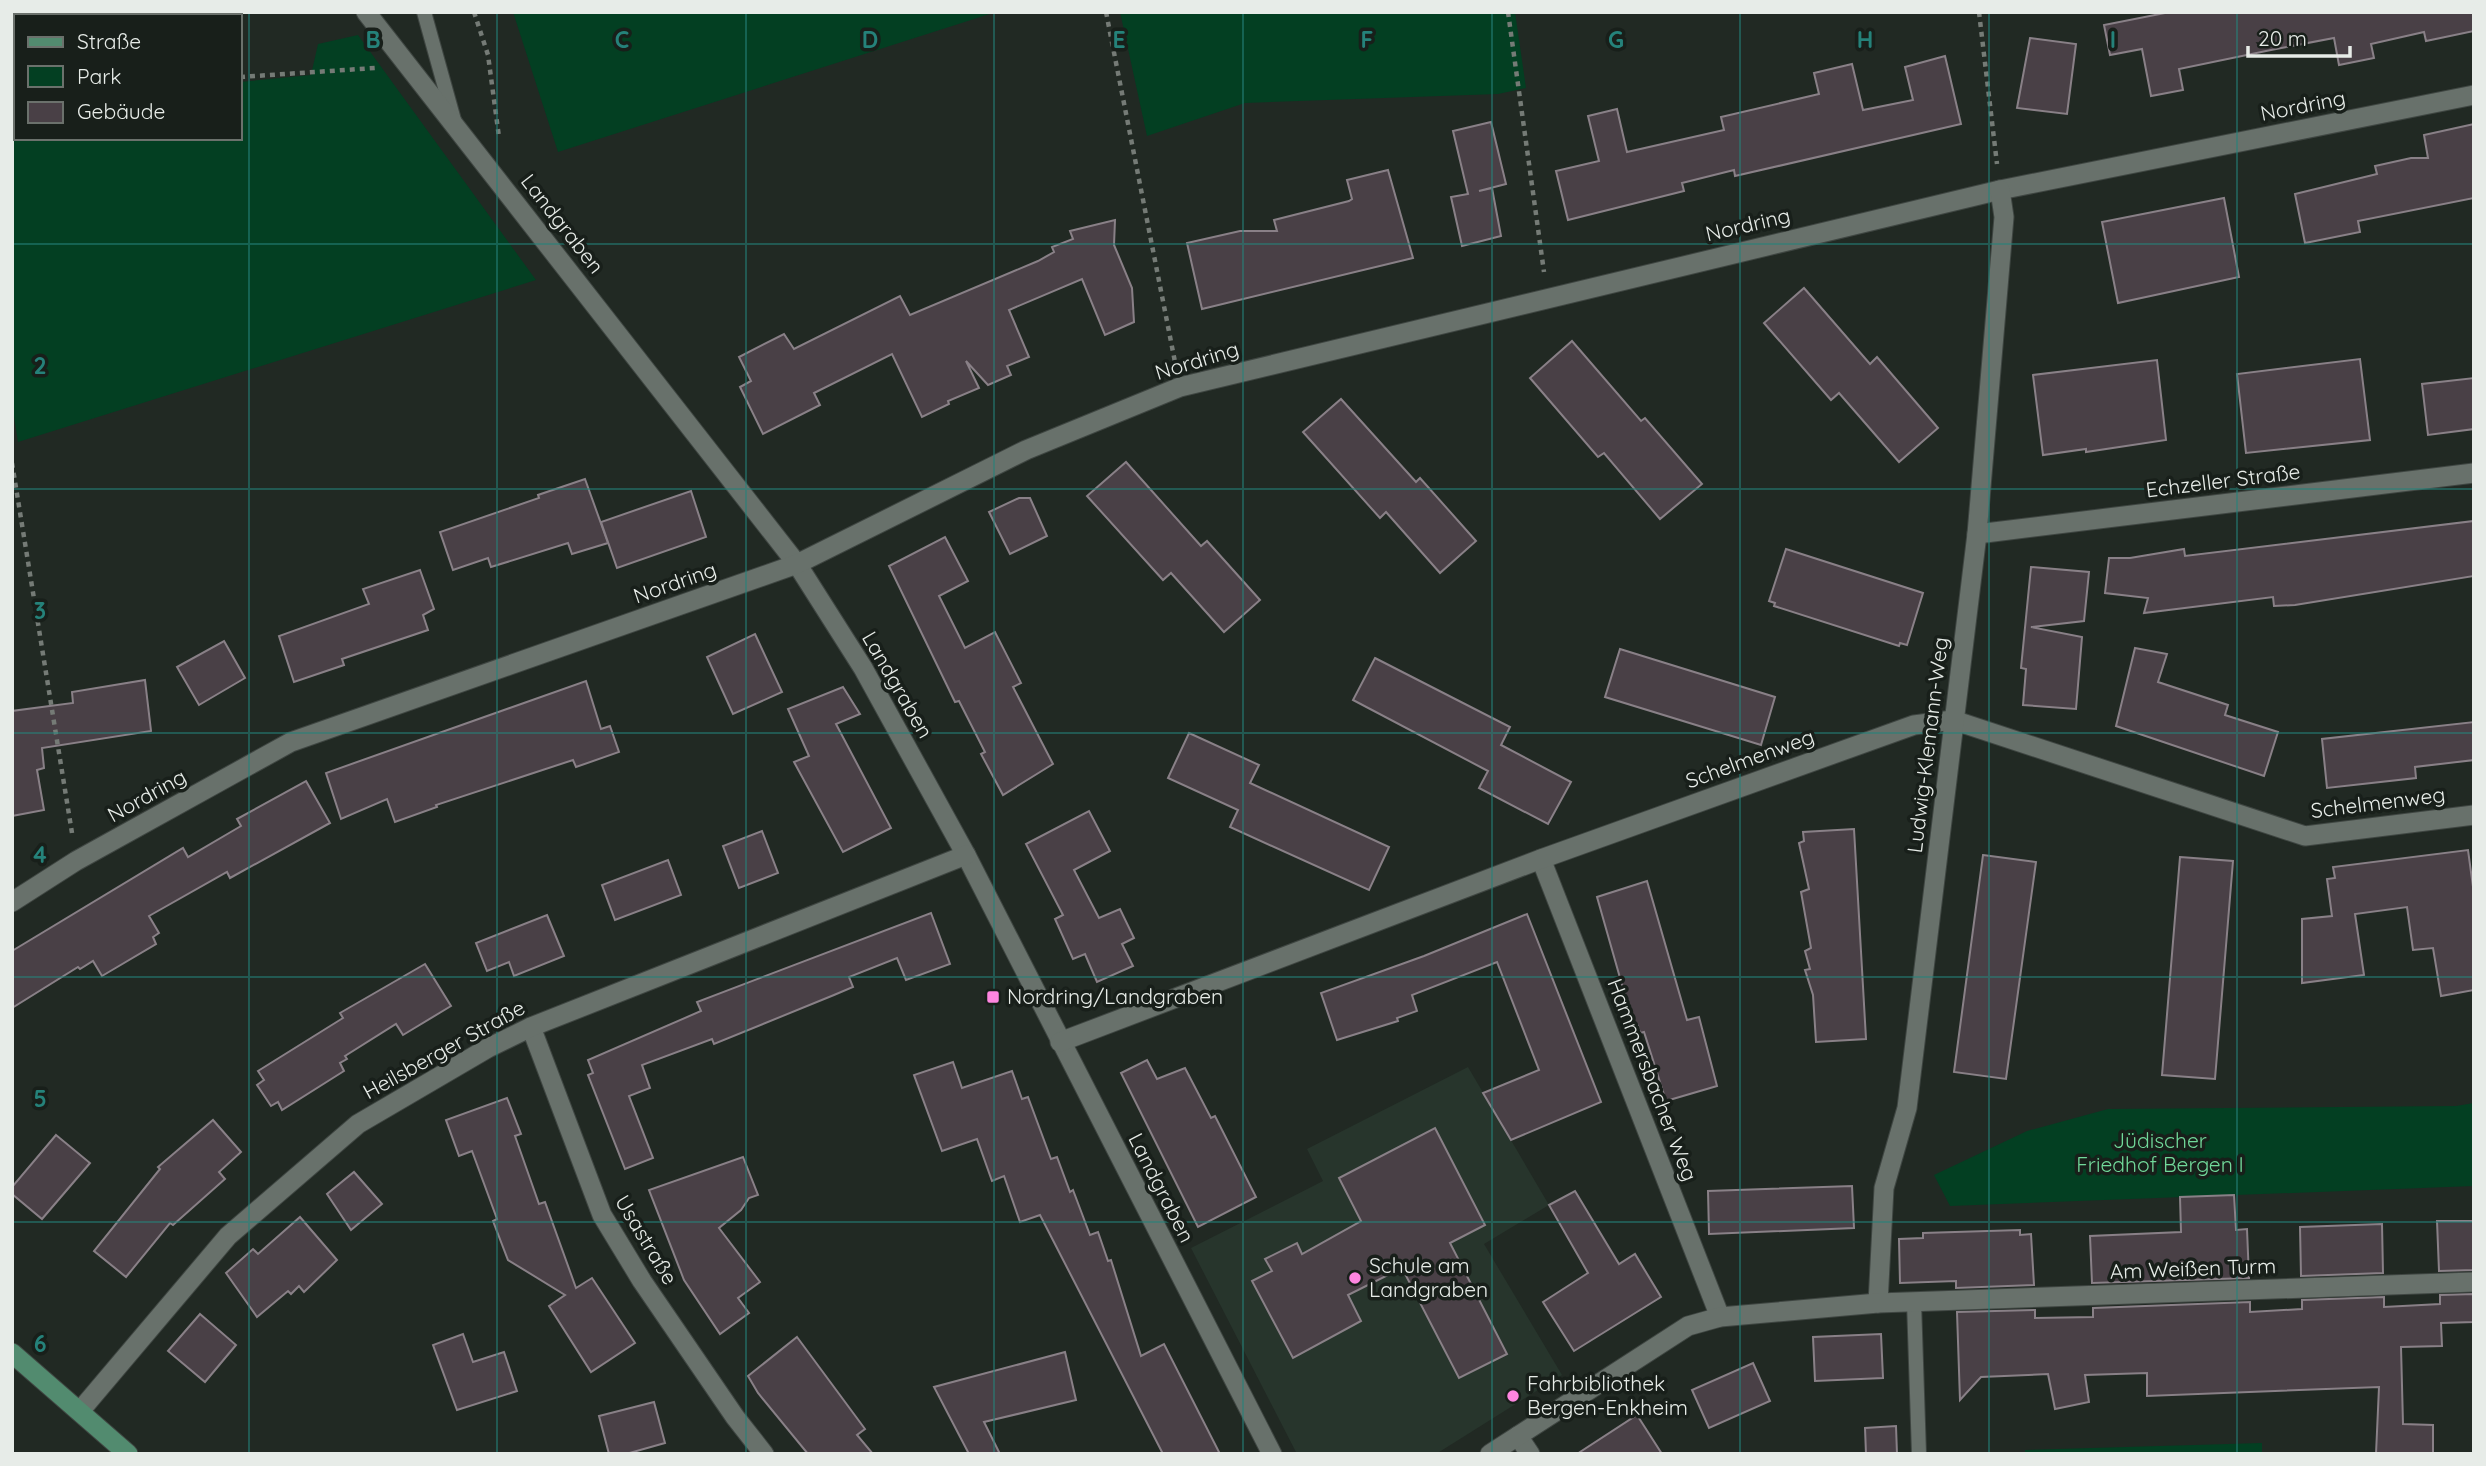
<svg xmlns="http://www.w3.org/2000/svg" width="2486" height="1466" font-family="Quicksand,sans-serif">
	<rect width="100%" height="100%" fill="#212923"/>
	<!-- built -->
	<polygon fill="#27352c" points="1468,1067 1549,1205 1484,1244 1562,1375 1436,1454 1297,1454 1191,1248 1323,1181 1307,1149"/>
	<!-- green -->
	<g fill="#033f22">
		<polygon points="513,12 996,12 558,152"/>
		<polygon points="1120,12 1515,12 1526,88 1498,94 1245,103 1147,136"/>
		<polygon points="358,35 536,280 18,442 12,404 12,102 16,101 16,138 240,138 240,82 311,75 318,44"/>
		<polygon points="2474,1103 2474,1186 1950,1206 1934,1175 2027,1131 2108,1109 2456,1106"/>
		<polygon points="2262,1443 2262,1454 2025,1454 2025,1450"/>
	</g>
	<!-- building -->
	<g fill="#494046" stroke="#898087" stroke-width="2">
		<polygon points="2170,12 2474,12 2474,31 2426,41 2424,32 2371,44 2374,58 2339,65 2334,38 2271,50 2179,69 2183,90 2151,96 2142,49 2110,55 2104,25"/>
		<polygon points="2030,38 2076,44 2067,114 2017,108"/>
		<polygon points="1945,56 1961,124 1735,176 1734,170 1682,183 1684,191 1568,220 1556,171 1599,161 1588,116 1617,109 1627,152 1724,130 1721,117 1819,94 1814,73 1852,64 1863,110 1913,100 1905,67"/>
		<polygon points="1491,122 1506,184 1479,191 1492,188 1501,236 1462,246 1451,197 1468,194 1453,131"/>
		<polygon points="2474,124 2474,198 2358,221 2360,232 2305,243 2295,194 2377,174 2375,166 2411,158 2428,158 2424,135"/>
		<polygon points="1388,170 1413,258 1202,309 1187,243 1240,231 1277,231 1274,220 1349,201 1352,199 1347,180"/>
		<polygon points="2224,198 2239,277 2118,303 2102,222"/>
		<polygon points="1115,220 1114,245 1132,288 1134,322 1105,335 1082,279 1009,310 1029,357 1007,366 1011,375 988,385 966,361 979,388 948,401 949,404 922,417 892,354 814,393 820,405 763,434 740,387 751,381 739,357 784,334 794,349 900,296 910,315 1038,261 1054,252 1052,247 1073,239 1070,231"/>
		<polygon points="1804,288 1870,364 1877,357 1938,428 1899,462 1839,393 1831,400 1764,323"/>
		<polygon points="1572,341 1641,421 1645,418 1702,484 1660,519 1604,453 1598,457 1530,378"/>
		<polygon points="2360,359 2370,440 2246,453 2237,374"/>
		<polygon points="2157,360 2166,440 2086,452 2086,449 2043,455 2033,375"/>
		<polygon points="2474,378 2474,429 2428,435 2422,384"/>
		<polygon points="1341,399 1416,482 1420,478 1476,541 1440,573 1386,512 1380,518 1303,432"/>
		<polygon points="1126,462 1201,546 1207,541 1260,600 1224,632 1171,573 1163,580 1087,496"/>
		<polygon points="585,479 608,543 572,554 568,543 491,567 488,558 453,570 440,532 539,498 538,495"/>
		<polygon points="691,491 706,537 617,568 601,522"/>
		<polygon points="1019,498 1030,498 1047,536 1010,554 989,512"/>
		<polygon points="2474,521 2474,576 2295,605 2274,606 2273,597 2144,613 2148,598 2105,593 2109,558 2130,558 2184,549 2185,556"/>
		<polygon points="945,537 968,581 939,596 965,648 995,632 1021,683 1013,687 1053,764 1003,795 981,754 985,752 959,701 955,702 889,566"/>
		<polygon points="1786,549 1923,593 1907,645 1900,643 1899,646 1774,606 1775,603 1769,601"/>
		<polygon points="2031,567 2089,572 2084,621 2031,627 2082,637 2076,709 2023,705 2026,669 2021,668"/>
		<polygon points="420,570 434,609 423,615 428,630 342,659 344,665 294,682 279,636 369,604 363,589"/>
		<polygon points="755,634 782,692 733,714 707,657"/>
		<polygon points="224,641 245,678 199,705 177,667"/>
		<polygon points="2135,648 2167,654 2158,682 2228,705 2225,715 2278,732 2264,776 2116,726"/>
		<polygon points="1620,649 1775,697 1761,745 1605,697"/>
		<polygon points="1375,658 1510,727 1501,745 1571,782 1548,824 1479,788 1488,771 1353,700"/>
		<polygon points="145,680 151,731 42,748 44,768 37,770 44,810 12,816 12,711 73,703 72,692"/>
		<polygon points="586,681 601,729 610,726 619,752 576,767 573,760 436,805 437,807 395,822 387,799 341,819 326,773"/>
		<polygon points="843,687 860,714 836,724 891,828 843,852 794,762 809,756 788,709"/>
		<polygon points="2474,722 2474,760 2415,767 2416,778 2327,788 2322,739"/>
		<polygon points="1189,733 1259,765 1250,783 1389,847 1369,890 1230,827 1238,810 1168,778"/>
		<polygon points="306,781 330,823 230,878 227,872 149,916 159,933 153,937 156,944 102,976 93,961 80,969 78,967 12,1008 12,951 183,848 188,857 241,826 237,819"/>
		<polygon points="1089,811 1110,851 1074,870 1099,918 1120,909 1134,938 1122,944 1133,966 1097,982 1085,954 1073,959 1055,919 1063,915 1026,844"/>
		<polygon points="1854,829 1866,1039 1816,1042 1813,995 1805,970 1810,969 1805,951 1811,948 1801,892 1809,889 1799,843 1804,841 1803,832"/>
		<polygon points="762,831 778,873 739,888 723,846"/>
		<polygon points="2468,850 2474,894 2474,990 2441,996 2433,948 2413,950 2407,907 2355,914 2364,975 2302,983 2302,919 2332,916 2327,879 2335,878 2333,867"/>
		<polygon points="1983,855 2036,862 2006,1079 1954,1072"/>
		<polygon points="2180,857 2233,861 2215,1079 2162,1075"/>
		<polygon points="668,860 681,895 615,920 602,885"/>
		<polygon points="1647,881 1687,1020 1699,1017 1717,1086 1666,1101 1644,1032 1640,1033 1638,1026 1634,1027 1597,897"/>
		<polygon points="931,913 950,964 906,980 897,958 849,977 853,987 834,995 714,1044 712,1039 642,1065 650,1088 629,1096 653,1158 625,1169 588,1075 593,1073 588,1060 701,1011 697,1002"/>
		<polygon points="1527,914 1601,1102 1511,1140 1483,1093 1539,1070 1497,962 1412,995 1417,1011 1397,1018 1398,1021 1337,1040 1321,993 1424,956"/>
		<polygon points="547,915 564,956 514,976 509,962 487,971 476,943"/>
		<polygon points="425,964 451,1006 403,1035 396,1024 345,1056 347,1059 340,1063 344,1071 282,1110 278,1102 271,1106 257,1085 264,1080 258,1071 343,1018 340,1013"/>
		<polygon points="1147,1060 1157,1079 1185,1068 1211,1118 1215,1116 1256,1197 1198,1227 1121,1073"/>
		<polygon points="953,1062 962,1088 1012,1071 1022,1099 1028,1097 1051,1159 1057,1157 1070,1192 1073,1190 1090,1235 1098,1232 1108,1261 1111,1260 1141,1356 1164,1344 1220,1454 1163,1454 1040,1215 1020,1222 1004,1176 992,1181 977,1139 942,1151 914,1075"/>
		<polygon points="507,1098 521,1134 515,1136 539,1204 545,1202 576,1288 592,1278 635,1343 591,1372 549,1306 565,1295 508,1260 493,1221 497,1219 472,1151 459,1156 446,1120"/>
		<polygon points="213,1120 241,1152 219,1172 225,1179 173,1225 170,1223 126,1277 94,1251 160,1169 158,1167"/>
		<polygon points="1435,1128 1485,1225 1450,1243 1507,1354 1459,1378 1402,1268 1348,1295 1361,1321 1293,1358 1252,1281 1272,1271 1265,1259 1297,1243 1302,1254 1361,1221 1339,1178"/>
		<polygon points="56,1135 90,1163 42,1219 12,1194 12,1187"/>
		<polygon points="743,1157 758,1195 749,1198 741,1210 719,1228 760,1282 738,1298 749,1313 720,1334 684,1280 649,1190"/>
		<polygon points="354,1172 382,1204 351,1230 327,1194"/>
		<polygon points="1852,1186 1854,1228 1709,1234 1708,1191"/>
		<polygon points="1575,1191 1619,1264 1635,1254 1661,1297 1574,1351 1543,1302 1588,1273 1549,1205"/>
		<polygon points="2234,1195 2236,1230 2247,1229 2249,1278 2092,1283 2090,1236 2181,1232 2180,1197"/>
		<polygon points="300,1217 337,1260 304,1292 299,1286 291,1294 288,1291 257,1317 226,1273 253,1249 258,1254"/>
		<polygon points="2437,1221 2474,1221 2474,1270 2439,1271"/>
		<polygon points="2382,1224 2383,1273 2301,1276 2300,1227"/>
		<polygon points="2020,1230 2020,1235 2031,1234 2034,1285 1956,1288 1956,1281 1900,1283 1899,1239 1923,1238 1923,1233"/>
		<polygon points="2474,1294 2474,1322 2441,1323 2442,1346 2401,1347 2403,1424 2433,1425 2433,1454 2376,1454 2379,1387 2147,1396 2147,1373 2085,1375 2089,1402 2055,1409 2048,1374 1981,1377 1960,1400 1957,1312 2035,1310 2035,1318 2093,1317 2093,1308 2250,1302 2250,1312 2302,1309 2302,1300 2384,1297 2384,1307 2440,1304 2440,1295"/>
		<polygon points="200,1314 236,1345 205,1382 168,1351"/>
		<polygon points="463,1334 473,1362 504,1352 517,1391 457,1410 433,1345"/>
		<polygon points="1881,1334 1883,1378 1815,1381 1813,1337"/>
		<polygon points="797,1337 865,1429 857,1435 873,1454 808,1454 758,1393 748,1376"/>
		<polygon points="1065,1352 1076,1400 984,1422 1000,1454 969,1454 934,1387"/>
		<polygon points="1753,1363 1770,1401 1709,1428 1692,1390"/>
		<polygon points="654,1402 665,1443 626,1454 609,1454 599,1416"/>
		<polygon points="1637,1415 1662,1454 1577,1454"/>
		<polygon points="1896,1426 1897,1454 1866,1454 1865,1428"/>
	</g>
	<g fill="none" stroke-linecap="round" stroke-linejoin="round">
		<defs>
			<g id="service">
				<polyline points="424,12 454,120"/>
				<polyline points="1914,1302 1919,1454"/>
			</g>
			<g id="minor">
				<polyline points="366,12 797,564 863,668 966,855 1272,1454"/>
				<polyline points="1977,534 2474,473"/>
				<polyline points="1541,859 1720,1317"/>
				<polyline points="12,902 76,861 291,742 797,564 1026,450 1180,387 2000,190 2474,95"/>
				<polyline points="531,1027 602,1215 642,1281 735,1417 764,1454"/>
				<polyline points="1060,1042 1541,859 1914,725 1953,720 2305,836 2474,815"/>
				<polyline points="1878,1303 1884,1188 1907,1108 1977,534 2004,217 2000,190"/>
				<polyline points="80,1411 228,1236 358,1124 488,1048 531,1027 966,855"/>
				<polyline points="1518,1436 1530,1454"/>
				<polyline points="1490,1454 1688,1326 1720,1317 1878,1303 2474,1282"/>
			</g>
			<polyline id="secondary" points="12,1353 128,1454"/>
		</defs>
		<!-- service casing -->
		<use href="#service" stroke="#3f4642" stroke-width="16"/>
		<!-- minor casing -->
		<use href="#minor" stroke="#3f4642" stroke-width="21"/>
		<!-- secondary casing -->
		<use href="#secondary" stroke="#3f4642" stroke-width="21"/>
		<!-- path -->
		<g stroke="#757b76" stroke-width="4.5" stroke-dasharray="5 5" stroke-linecap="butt">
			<polyline points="474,12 488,55 499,137"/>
			<polyline points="1106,12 1175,362"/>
			<polyline points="1508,12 1544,272"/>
			<polyline points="1979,12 1997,164"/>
			<polyline points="240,77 375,68"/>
			<polyline points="12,92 16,92"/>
			<polyline points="12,463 72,833"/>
		</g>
		<!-- service -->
		<use href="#service" stroke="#68716b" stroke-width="14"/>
		<!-- minor -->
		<use href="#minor" stroke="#68716b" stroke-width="19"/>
		<!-- secondary -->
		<use href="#secondary" stroke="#528b6f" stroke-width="19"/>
	</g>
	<!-- grid -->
	<path fill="none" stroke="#25827a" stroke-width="2" stroke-opacity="0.55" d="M249 12V1454M497 12V1454M746 12V1454M994 12V1454M1243 12V1454M1492 12V1454M1740 12V1454M1989 12V1454M2237 12V1454M12 244H2474M12 489H2474M12 733H2474M12 977H2474M12 1222H2474"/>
	<!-- markers -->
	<g fill="#fe86e0" stroke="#181f1a" stroke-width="2.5">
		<rect x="986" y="990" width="14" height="14" rx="3.5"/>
		<circle cx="1355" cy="1278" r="7"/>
		<circle cx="1513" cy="1396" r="7"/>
	</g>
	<g text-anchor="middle" stroke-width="7" stroke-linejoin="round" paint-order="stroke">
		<!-- street labels -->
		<g font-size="21" fill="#e7ece8" stroke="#181f1a">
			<text transform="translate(2303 106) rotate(-11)" y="7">Nordring</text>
			<text transform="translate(562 224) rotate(52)" y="7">Landgraben</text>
			<text transform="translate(1748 225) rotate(-13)" y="7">Nordring</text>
			<text transform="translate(1197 361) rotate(-17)" y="7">Nordring</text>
			<text transform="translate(2223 481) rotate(-7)" y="7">Echzeller Straße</text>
			<text transform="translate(675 583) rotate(-19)" y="7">Nordring</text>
			<text transform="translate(897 685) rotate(60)" y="7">Landgraben</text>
			<text transform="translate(1928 745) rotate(-83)" y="7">Ludwig-Klemann-Weg</text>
			<text transform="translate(1750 759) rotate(-20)" y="7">Schelmenweg</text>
			<text transform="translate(147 796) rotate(-29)" y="7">Nordring</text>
			<text transform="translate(2378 803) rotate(-7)" y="7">Schelmenweg</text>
			<text transform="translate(444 1050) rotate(-29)" y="7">Heilsberger Straße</text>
			<text transform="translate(1652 1080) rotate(69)" y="7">Hammersbacher Weg</text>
			<text transform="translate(1161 1188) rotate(63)" y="7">Landgraben</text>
			<text transform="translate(646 1240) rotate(59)" y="7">Usastraße</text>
			<text transform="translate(2193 1269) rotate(-2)" y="7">Am Weißen Turm</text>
		</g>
		<!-- poi labels -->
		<g font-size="21" fill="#e7ece8" stroke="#181f1a" text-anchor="start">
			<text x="1007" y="1004">Nordring/Landgraben</text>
			<text x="1369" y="1273">Schule am<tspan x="1369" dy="24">Landgraben</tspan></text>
			<text x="1527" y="1391">Fahrbibliothek<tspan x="1527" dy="24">Bergen-Enkheim</tspan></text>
		</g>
		<!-- park labels -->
		<g font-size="21" fill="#71d99a" stroke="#181f1a">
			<text x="2160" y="1148">Jüdischer<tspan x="2160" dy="24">Friedhof Bergen I</tspan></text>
		</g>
	</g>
	<g font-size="23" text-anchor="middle" font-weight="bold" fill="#25827a" stroke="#181f1a" stroke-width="7" stroke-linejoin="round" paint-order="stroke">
		<text x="373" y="48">B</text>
		<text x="622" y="48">C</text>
		<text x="870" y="48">D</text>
		<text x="1119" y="48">E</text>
		<text x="1367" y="48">F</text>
		<text x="1616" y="48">G</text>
		<text x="1865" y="48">H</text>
		<text x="2113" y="48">I</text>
		<text x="40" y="374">2</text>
		<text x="40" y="619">3</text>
		<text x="40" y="863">4</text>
		<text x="40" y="1107">5</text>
		<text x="40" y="1352">6</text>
	</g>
	<!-- border -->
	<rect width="2486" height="1466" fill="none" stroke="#e7ece8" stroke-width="28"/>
	<!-- legend -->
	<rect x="14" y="14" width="228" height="126" fill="#181f1a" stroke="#6b716c" stroke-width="2"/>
	<rect x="28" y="37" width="35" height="10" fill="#528b6f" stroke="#6b716c" stroke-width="2"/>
	<text x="77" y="49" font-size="21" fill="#e7ece8">Straße</text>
	<rect x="28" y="66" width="35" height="21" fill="#033f22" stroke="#6b716c" stroke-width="2"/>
	<text x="77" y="84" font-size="21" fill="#e7ece8">Park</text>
	<rect x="28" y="102" width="35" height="21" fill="#494046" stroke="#6b716c" stroke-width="2"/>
	<text x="77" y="119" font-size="21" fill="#e7ece8">Gebäude</text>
	<!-- scale -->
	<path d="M2248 46v10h102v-10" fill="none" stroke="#e7ece8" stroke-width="3.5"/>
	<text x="2258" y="46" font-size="21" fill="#e7ece8" stroke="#181f1a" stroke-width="5" paint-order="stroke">20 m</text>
</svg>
